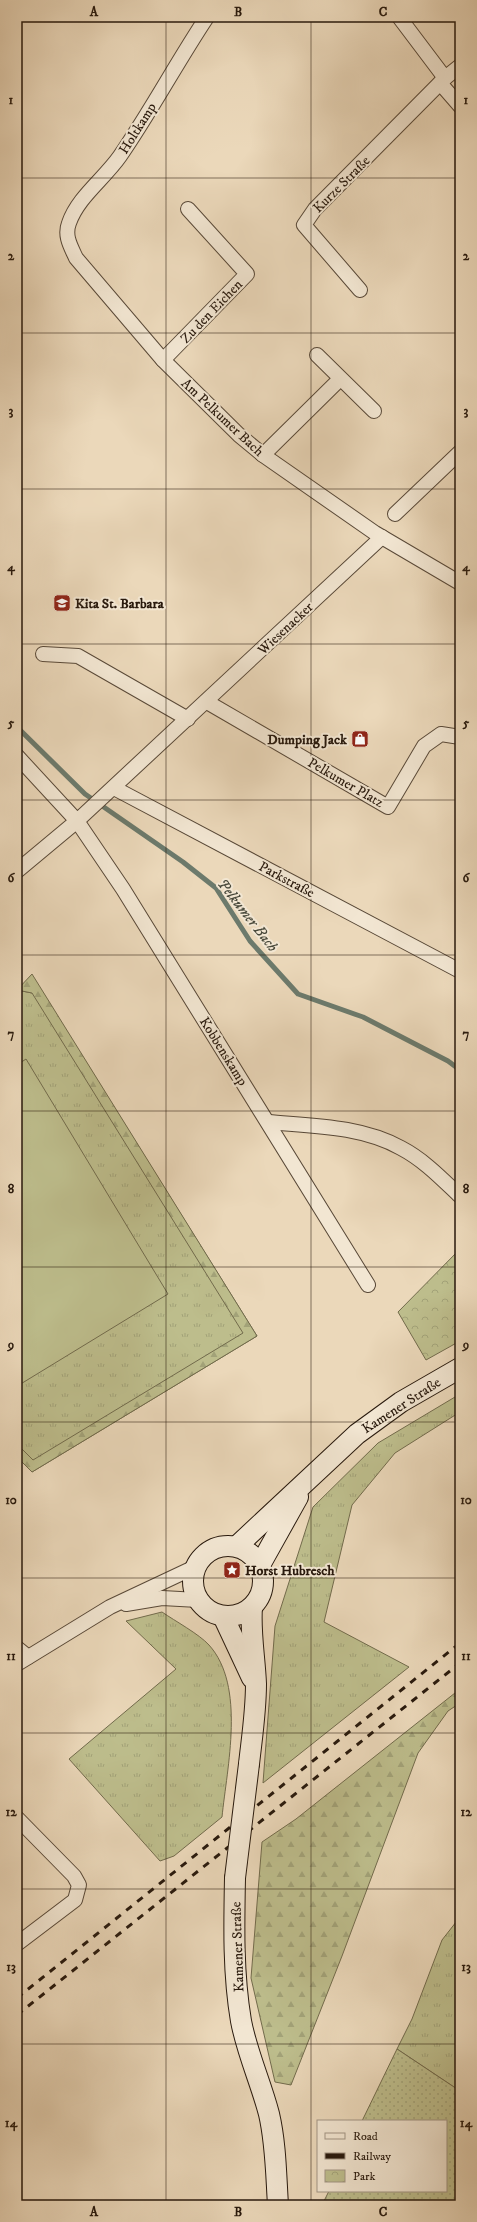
<svg xmlns="http://www.w3.org/2000/svg" width="477" height="2222" font-family="'IM FELL DW Pica',serif">
	<defs>
		<pattern id="grass-tufts" width="24" height="20" patternUnits="userSpaceOnUse"><rect width="24" height="20" fill="#bdbd8c"/><path d="M3 7l-1-3M5 7V3M7 7l1-3M15 17l-1-3M17 17v-4M19 17l1-3" fill="none" stroke="#a2a278"/></pattern>
		<pattern id="forest-firs" width="22" height="20" patternUnits="userSpaceOnUse"><rect width="22" height="20" fill="#bdbd8c"/><path d="M5 1l3.5 6h-7zM16 11l3.5 6h-7z" fill="#a2a278"/></pattern>
		<pattern id="park-crowns" width="20" height="18" patternUnits="userSpaceOnUse"><rect width="20" height="18" fill="#bdbd8c"/><path d="M2 6a3 3 0 1 1 6 0M12 15a3 3 0 1 1 6 0" fill="none" stroke="#a2a278"/></pattern>
		<pattern id="garden-dots" width="8" height="8" patternUnits="userSpaceOnUse"><rect width="8" height="8" fill="#bdbd8c"/><path d="M2 2h.1M6 6h.1" fill="none" stroke="#a2a278" stroke-width="1.8" stroke-linecap="round"/></pattern>
	</defs>
	<rect width="100%" height="100%" fill="#ebd8ba"/>
	<filter id="stains"><feTurbulence type="fractalNoise" baseFrequency=".005" numOctaves="4"/><feColorMatrix values="0 0 0 0 .2 0 0 0 0 .09 0 0 0 0 .02 0 0 0 .5 -.17"/></filter>
	<radialGradient id="worn" r=".72"><stop offset=".6" stop-color="#630" stop-opacity="0"/><stop offset="1" stop-color="#630" stop-opacity=".3"/></radialGradient>
	<!-- grass -->
	<g fill="url(#grass-tufts)" stroke="#726b4c">
		<polygon points="39,987 257,1336 32,1472 17,1457 17,990 32,993"/>
		<polygon points="460,1394 460,1412 395,1453 352,1505 324,1622 409,1667 263,1783 275,1626 313,1507 378,1443"/>
		<path d="M162 1612C175 1621 199 1634 209 1645 246 1686 227 1767 222 1817L174 1856 160 1861 69 1759 176 1669 126 1621Z"/>
		<polygon points="460,1917 460,2091 397,2049 412,2019 442,1940"/>
	</g>
	<!-- forest -->
	<g fill="url(#forest-firs)" stroke="#726b4c">
		<polygon points="32,974 257,1336 32,1472 17,1457 17,1444 33,1460 243,1333 32,993 17,990"/>
		<polygon points="460,1689 460,1703 448,1711 418,1753 342,1956 291,2085 275,2082 251,1978 262,1842 296,1819"/>
	</g>
	<!-- park -->
	<polygon fill="url(#park-crowns)" stroke="#726b4c" points="460,1249 460,1341 426,1360 398,1312"/>
	<!-- garden -->
	<polygon fill="url(#garden-dots)" stroke="#726b4c" points="397,2049 460,2091 460,2205 322,2205 329,2191 446,2191 446,2121 362,2121"/>
	<!-- pitch -->
	<polygon fill="#bdbd8c" stroke="#726b4c" points="26,1059 168,1294 19,1385 17,1381 17,1065"/>
	<g fill="none" stroke-linecap="round" stroke-linejoin="round">
		<!-- stream -->
		<polyline stroke="#6c7a6c" stroke-width="5" points="17,727 85,794 183,862 216,888 250,941 298,994 363,1017 448,1061 460,1070"/>
		<defs>
			<g id="street">
				<path d="M207 17C177 62 151 111 120 156 104 179 78 197 69 223 64 236 71 247 76 258L163 360 239 435 263 455 375 533 460 583"/>
				<polyline points="399,17 445,78"/>
				<polyline points="440,83 460,106"/>
				<polyline points="360,290 304,225 315,209 445,78 460,66"/>
				<polyline points="317,355 374,411"/>
				<polyline points="163,360 247,274 188,209"/>
				<polyline points="263,455 340,379"/>
				<polyline points="395,514 460,452"/>
				<polyline points="43,654 78,656 188,719"/>
				<polyline points="207,702 388,807 424,746 441,734 460,737"/>
				<polyline points="17,756 77,821 382,537"/>
				<polyline points="114,788 460,971"/>
				<polyline points="17,871 77,821 123,889 368,1285"/>
				<path d="M268 1122C313 1126 361 1126 401 1148 424 1160 442 1179 460 1196"/>
				<polyline points="126,1604 162,1598 198,1600"/>
				<polyline points="17,1648 28,1657"/>
				<polyline points="17,1664 110,1607 195,1567"/>
				<polyline points="17,1818 74,1876 79,1885 75,1900 17,1944"/>
			</g>
			<g id="secondary">
				<circle cx="228" cy="1581" r="35"/>
				<polyline points="237,1546 357,1434 401,1402 460,1368"/>
				<polyline points="260,1565 298,1497"/>
				<polyline points="223,1616 252,1678"/>
				<path d="M249 1764C252 1737 256 1711 256 1684 255 1658 250 1632 252 1607"/>
				<path d="M235 1878C234 1926 233 1974 241 2021 247 2053 261 2083 269 2114 276 2144 276 2175 278 2205"/>
			</g>
		</defs>
		<!-- street casing -->
		<use href="#street" stroke="#594938" stroke-width="16"/>
		<!-- secondary casing -->
		<use href="#secondary" stroke="#28190d" stroke-width="22"/>
		<!-- street -->
		<use href="#street" stroke="#f2e6d2" stroke-width="14"/>
		<!-- secondary -->
		<use href="#secondary" stroke="#f2e6d2" stroke-width="20"/>
		<!-- rail -->
		<g stroke="#28190d" stroke-width="3" stroke-dasharray="7 7" stroke-linecap="butt">
			<polyline points="17,1998 460,1643"/>
			<polyline points="17,2015 460,1663"/>
		</g>
		<defs>
			<polyline id="secondary-bridge" points="235,1878 249,1764"/>
		</defs>
		<!-- secondary-bridge casing -->
		<use href="#secondary-bridge" stroke="#28190d" stroke-width="22" stroke-linecap="butt"/>
		<!-- secondary-bridge -->
		<use href="#secondary-bridge" stroke="#f2e6d2" stroke-width="20"/>
	</g>
	<!-- grid -->
	<path fill="none" stroke="#28190d" stroke-width="1" stroke-opacity="0.55" d="M166 17V2205M311 17V2205M17 178H460M17 333H460M17 489H460M17 644H460M17 800H460M17 955H460M17 1111H460M17 1267H460M17 1422H460M17 1578H460M17 1733H460M17 1889H460M17 2044H460"/>
	<!-- icons -->
	<defs>
		<symbol id="school-square" viewBox="-11 -11 22 22"><rect x="-9" y="-9" width="18" height="18" rx="4" fill="#8f2418" stroke="#f2e6d2"/><path d="M0-5L7-2L0 1L-7-2ZM-4 1L0 2.5L4 1V4Q0 6-4 4Z" fill="#fff"/></symbol>
		<symbol id="shop-square" viewBox="-11 -11 22 22"><rect x="-9" y="-9" width="18" height="18" rx="4" fill="#8f2418" stroke="#f2e6d2"/><path d="M-5-2.5h2.3a2.7 3.5 0 0 1 5.4 0H5L5.5 6h-11ZM-1.5-2.5h3a1.5 2.3 0 0 0-3 0Z" fill="#fff"/></symbol>
		<symbol id="sight-square" viewBox="-11 -11 22 22"><rect x="-9" y="-9" width="18" height="18" rx="4" fill="#8f2418" stroke="#f2e6d2"/><path d="M0-6L1.8-2.2L6-1.7L2.9 1.2L3.7 5.4L0 3.3L-3.7 5.4L-2.9 1.2L-6-1.7L-1.8-2.2Z" fill="#fff"/></symbol>
	</defs>
	<g fill-rule="evenodd">
		<use href="#school-square" x="52" y="593" width="20" height="20"/>
		<use href="#shop-square" x="350" y="729" width="20" height="20"/>
		<use href="#sight-square" x="222" y="1560" width="20" height="20"/>
	</g>
	<g text-anchor="middle" stroke-width="4" stroke-linejoin="round" paint-order="stroke">
		<!-- street labels -->
		<g font-size="14" fill="#28190d" stroke="#f2e6d2">
			<text transform="translate(137 128) rotate(-58)" y="5">Holtkamp</text>
			<text transform="translate(341 184) rotate(-45)" y="5">Kurze Straße</text>
			<text transform="translate(211 311) rotate(-46)" y="5">Zu den Eichen</text>
			<text transform="translate(223 417) rotate(43)" y="5">Am Pelkumer Bach</text>
			<text transform="translate(285 628) rotate(-43)" y="5">Wiesenacker</text>
			<text transform="translate(346 782) rotate(30)" y="5">Pelkumer Platz</text>
			<text transform="translate(287 879) rotate(28)" y="5">Parkstraße</text>
			<text transform="translate(224 1051) rotate(58)" y="5">Kobbenskamp</text>
			<text transform="translate(401 1405) rotate(-33)" y="5">Kamener Straße</text>
			<text transform="translate(237 1947) rotate(-92)" y="5">Kamener Straße</text>
		</g>
		<!-- poi labels -->
		<g font-size="14" font-weight="bold" fill="#28190d" stroke="#f2e6d2" text-anchor="start">
			<text x="75" y="608">Kita St. Barbara</text>
			<text x="347" y="744" text-anchor="end">Dumping Jack</text>
			<text x="245" y="1575">Horst Hubresch</text>
		</g>
		<!-- water labels -->
		<g font-size="15" font-style="italic" fill="#4a4a3c" stroke="#f2e6d2">
			<text transform="translate(248 915) rotate(52)" y="5">Pelkumer Bach</text>
		</g>
	</g>
	<!-- margin -->
	<rect width="477" height="2222" fill="none" stroke="#ebd8ba" stroke-width="44"/>
	<!-- legend -->
	<rect x="317" y="2120" width="130" height="72" fill="#f2e6d2" stroke="#a19483"/>
	<rect x="325" y="2133" width="20" height="6" fill="#f2e6d2" stroke="#a19483"/>
	<text x="353" y="2140" font-size="12" fill="#28190d">Road</text>
	<rect x="325" y="2153" width="20" height="6" fill="#28190d" stroke="#a19483"/>
	<text x="353" y="2160" font-size="12" fill="#28190d">Railway</text>
	<rect x="325" y="2170" width="20" height="12" fill="url(#park-crowns)" stroke="#a19483"/>
	<text x="353" y="2180" font-size="12" fill="#28190d">Park</text>
	<rect x="22" y="22" width="433" height="2178" fill="none" stroke="#28190d" stroke-width="1.5"/>
	<g font-size="13" text-anchor="middle" font-weight="bold" fill="#28190d">
		<text x="94" y="16">A</text>
		<text x="238" y="16">B</text>
		<text x="383" y="16">C</text>
		<text x="11" y="104">1</text>
		<text x="466" y="104">1</text>
		<text x="11" y="260">2</text>
		<text x="466" y="260">2</text>
		<text x="11" y="415">3</text>
		<text x="466" y="415">3</text>
		<text x="11" y="571">4</text>
		<text x="466" y="571">4</text>
		<text x="11" y="727">5</text>
		<text x="466" y="727">5</text>
		<text x="11" y="882">6</text>
		<text x="466" y="882">6</text>
		<text x="11" y="1038">7</text>
		<text x="466" y="1038">7</text>
		<text x="11" y="1193">8</text>
		<text x="466" y="1193">8</text>
		<text x="11" y="1349">9</text>
		<text x="466" y="1349">9</text>
		<text x="11" y="1504">10</text>
		<text x="466" y="1504">10</text>
		<text x="11" y="1660">11</text>
		<text x="466" y="1660">11</text>
		<text x="11" y="1816">12</text>
		<text x="466" y="1816">12</text>
		<text x="11" y="1971">13</text>
		<text x="466" y="1971">13</text>
		<text x="11" y="2127">14</text>
		<text x="466" y="2127">14</text>
		<text x="94" y="2216">A</text>
		<text x="238" y="2216">B</text>
		<text x="383" y="2216">C</text>
	</g>
	<rect width="100%" height="100%" filter="url(#stains)"/>
	<rect width="100%" height="100%" fill="url(#worn)"/>
</svg>
